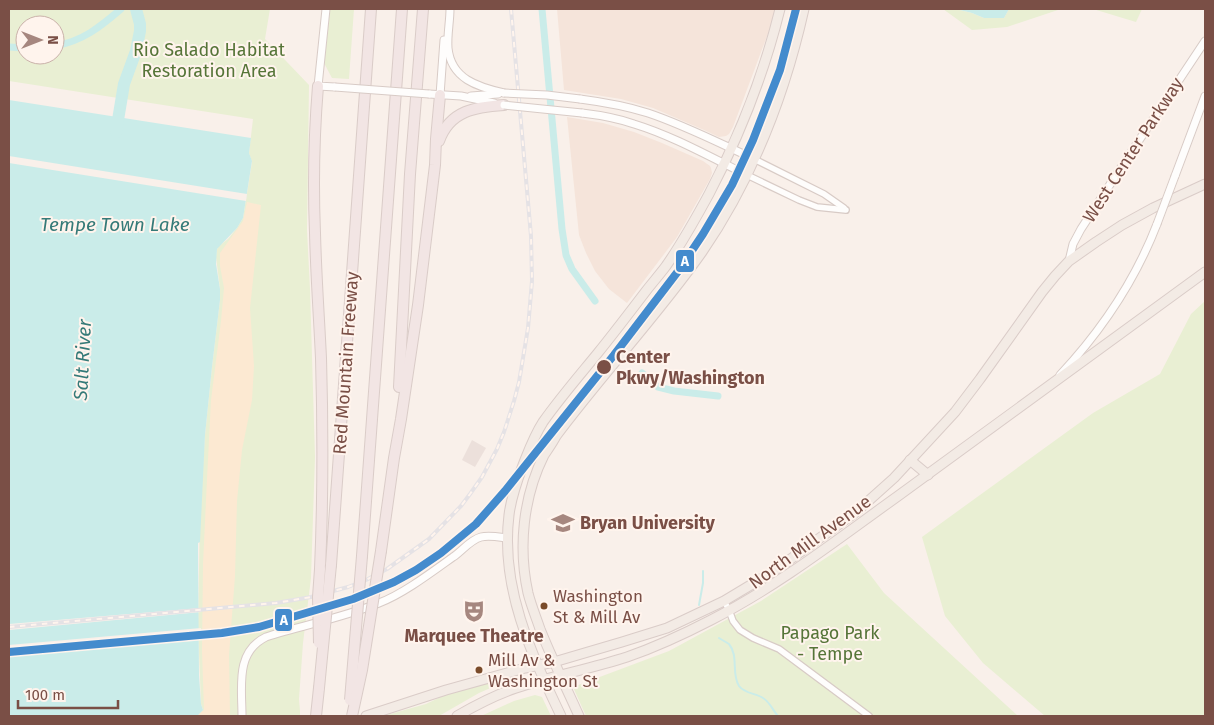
<svg xmlns="http://www.w3.org/2000/svg" width="1214" height="725" font-family="'Fira Sans',sans-serif">
	<rect width="100%" height="100%" fill="#f9f0ea"/>
	<!-- residential -->
	<g fill="#f5e4da">
		<polygon points="557,9 775,9 773,20 733,127 729,134 726,136 719,137 704,130 653,108 621,99 564,90"/>
		<polygon points="567,117 603,123 634,132 662,143 703,161 710,166 711,168 712,173 710,179 677,237 627,303 609,289 595,271 586,253 579,235"/>
	</g>
	<!-- industrial -->
	<polygon fill="#ece0db" points="472,440 486,448 475,467 462,460"/>
	<!-- green -->
	<g fill="#e9efd3" fill-rule="evenodd">
		<path d="M9 9H270L265 39 309 85 307 230 310 289 315 457 311 578 303 643 299 699 300 711V716H197L203 710 201 704 198 627 200 512 205 435 212 367 220 300V289L216 257 217 249 219 246 228 239 237 228 243 218 252 162 249 153 253 119 9 81ZM25 25H55V55H25Z"/>
		<polygon points="330,9 354,9 349,79 332,78 324,63"/>
		<polygon points="943,9 959,9 960,10 972,13 984,18 1004,18 1009,9 1061,9 1007,27 972,30"/>
		<polygon points="1093,9 1142,9 1136,22"/>
		<polygon points="1205,301 1205,716 1045,716 983,663 945,616 922,537 1093,413 1160,374 1191,314"/>
		<polygon points="847,544 884,593 1018,716 586,716 573,687 669,651 761,601"/>
		<polygon points="518,675 518,676 479,693 439,716 383,716 426,704 447,694"/>
		<polygon points="535,695 542,697 551,716 481,716 514,701"/>
	</g>
	<!-- sand -->
	<polygon fill="#fce9d2" points="247,202 261,205 250,308 254,366 252,400 242,450 237,501 235,576 229,655 230,716 197,716 204,710 202,651 203,564 207,479 211,400 221,321 224,288 220,266 220,253 243,221"/>
	<!-- water -->
	<g fill="#caece9">
		<polygon points="959,9 1009,9 1004,18 984,18 972,13 960,10"/>
		<polygon points="9,100 251,138 249,153 252,161 243,218 237,228 217,249 216,264 220,289 220,300 212,367 205,435 200,542 198,543 198,550 199,675 201,704 203,710 197,716 9,716"/>
	</g>
	<!-- pier -->
	<g fill="#f9f0ea">
		<polygon points="9,156 247,194 246,201 9,163"/>
		<polygon points="201,608 201,612 9,630 9,624"/>
		<polygon points="201,628 201,637 9,654 9,645"/>
	</g>
	<g fill="none" stroke-linecap="round" stroke-linejoin="round">
		<!-- stream -->
		<g stroke="#caece9" stroke-width="2">
			<polyline points="699,605 703,583 703,571"/>
			<path d="M719 638C722 640 726 642 729 644 739 656 731 674 739 686 745 694 756 693 763 698 770 702 773 711 778 716"/>
		</g>
		<!-- canal -->
		<g stroke="#caece9" stroke-width="7">
			<polyline points="542,9 562,229 566,255 572,269 595,301"/>
			<path d="M55 46C83 41 100 27 121 9"/>
			<polyline points="9,47 25,48"/>
			<polyline points="642,373 658,387 674,391 718,396"/>
		</g>
		<!-- river -->
		<polyline stroke="#caece9" stroke-width="12" points="116,132 124,84 136,51 140,31 140,24 136,9"/>
		<defs>
			<g id="minor">
				<polyline points="754,159 824,194 844,208"/>
				<polyline points="747,175 799,200 817,207 846,210"/>
				<polyline points="724,601 729,610 733,621 740,630 753,638 779,649 869,716"/>
			</g>
			<g id="tertiary">
				<polyline points="326,9 318,86 335,87"/>
				<path d="M450 9C450 22 447 35 448 48 451 79 478 87 504 93"/>
				<polyline points="429,94 461,96 494,103"/>
				<polyline points="440,95 444,40"/>
				<polyline points="471,96 498,94"/>
				<path d="M580 99C603 102 626 106 648 113 684 125 719 143 754 159"/>
				<path d="M582 113C599 115 617 118 634 124 673 136 710 157 747 175"/>
				<polyline points="1175,176 1205,96"/>
				<polyline points="1069,261 1073,244 1081,229 1124,163 1205,41"/>
				<path d="M1060 375C1102 330 1135 281 1157 224"/>
				<path d="M242 716C242 687 235 652 266 637 303 625 342 618 379 603 403 594 432 572 453 557 462 551 470 540 481 537 489 535 499 537 507 538"/>
			</g>
			<g id="primary">
				<polyline points="910,460 928,475"/>
				<polyline points="366,716 446,690 525,668 554,662 622,642 667,628 724,601 774,571 856,512 894,478 955,412 980,379 1042,292 1055,276 1069,261 1096,242 1122,225 1153,208 1205,184"/>
				<path d="M457 716C476 705 495 695 516 688 552 676 590 669 627 657 656 647 684 634 711 620 778 586 838 539 898 496 1001 422 1103 347 1205 272"/>
				<path d="M561 716C531 653 500 587 509 515 511 498 517 481 523 465 529 450 534 436 543 422 560 398 579 376 597 354 614 333 630 312 646 291 653 282 660 274 666 266 682 243 696 218 709 194 740 135 764 74 780 9"/>
				<path d="M579 716C566 687 552 659 540 629 536 617 531 605 528 593 518 548 523 497 544 455 548 449 553 442 556 436 603 373 657 316 702 252 752 179 785 94 804 9"/>
			</g>
			<g id="motorway">
				<path d="M318 86C314 135 313 184 315 233 316 275 319 316 321 358 323 428 323 499 320 569"/>
				<path d="M439 141C450 110 476 107 504 105"/>
				<polyline points="399,387 410,174 423,9"/>
				<polyline points="381,551 394,458 401,419 418,305 435,165 436,139 440,95"/>
				<polyline points="362,556 402,9"/>
				<polyline points="331,565 371,9"/>
				<polyline points="316,716 319,688"/>
			</g>
		</defs>
		<!-- minor casing -->
		<use href="#minor" stroke="#d8cbc6" stroke-width="8"/>
		<!-- tertiary casing -->
		<use href="#tertiary" stroke="#d8cbc6" stroke-width="9"/>
		<!-- primary casing -->
		<use href="#primary" stroke="#daccc8" stroke-width="11"/>
		<!-- motorway casing -->
		<use href="#motorway" stroke="#daccc8" stroke-width="12"/>
		<!-- minor -->
		<use href="#minor" stroke="#fefdfc" stroke-width="5.5"/>
		<!-- tertiary -->
		<use href="#tertiary" stroke="#fefdfc" stroke-width="7"/>
		<!-- primary -->
		<use href="#primary" stroke="#f3ebe5" stroke-width="9"/>
		<!-- motorway -->
		<use href="#motorway" stroke="#f2e5e4" stroke-width="10"/>
		<defs>
			<polyline id="rail" points="9,627 276,603 311,597 348,587 366,580 387,569 429,539 461,506 470,494 482,477 497,449 504,432 514,401 519,382 528,328 532,281 531,236 511,9"/>
		</defs>
		<!-- rail casing -->
		<use href="#rail" stroke="#e5e2e5" stroke-width="4"/>
		<!-- rail -->
		<use href="#rail" stroke="#fff4ed" stroke-width="2" stroke-dasharray="5.5" stroke-linecap="butt"/>
		<defs>
			<g id="tertiary-bridge">
				<polyline points="335,87 429,94"/>
				<polyline points="504,93 547,95 580,99"/>
				<polyline points="504,105 582,113"/>
				<polyline points="1157,224 1175,176"/>
			</g>
			<g id="motorway-bridge">
				<polyline points="319,643 318,597 320,569"/>
				<polyline points="319,688 331,565"/>
				<polyline points="350,700 362,556"/>
				<polyline points="352,716 362,670 381,551"/>
			</g>
		</defs>
		<!-- tertiary-bridge casing -->
		<use href="#tertiary-bridge" stroke="#d8cbc6" stroke-width="9" stroke-linecap="butt"/>
		<!-- motorway-bridge casing -->
		<use href="#motorway-bridge" stroke="#daccc8" stroke-width="12" stroke-linecap="butt"/>
		<!-- tertiary-bridge -->
		<use href="#tertiary-bridge" stroke="#fefdfc" stroke-width="7"/>
		<!-- motorway-bridge -->
		<use href="#motorway-bridge" stroke="#f2e5e4" stroke-width="10"/>
		<defs>
			<polyline id="rail-1" points="9,652 222,633 259,627 353,599 394,582 416,570 441,553 476,524 505,491 614,355 679,270 703,234 732,185 753,140 780,70 796,9"/>
		</defs>
		<!-- rail-1 casing -->
		<use href="#rail-1" stroke="#fff4ed" stroke-width="11"/>
		<!-- rail-1 -->
		<use href="#rail-1" stroke="#448bcd" stroke-width="8"/>
	</g>
	<!-- icons -->
	<defs>
		<symbol id="university-bare" viewBox="-9 -9 18 18"><path d="M0-5L7-2L0 1L-7-2ZM-4 1L0 2.5L4 1V4Q0 6-4 4Z" fill="#a6877f" stroke="#fff4ed" stroke-width="2.5" paint-order="stroke"/></symbol>
		<symbol id="theatre-bare" viewBox="-9 -9 18 18"><path d="M-5-5.5Q0-4 5-5.5V0Q5 5 0 6Q-5 5-5 0ZM-3.3-2.5H-1v1.5H-3.3ZM1-2.5H3.3v1.5H1ZM-2.8 1Q0 5.5 2.8 1Z" fill="#a6877f" stroke="#fff4ed" stroke-width="2.5" paint-order="stroke"/></symbol>
	</defs>
	<g fill-rule="evenodd">
		<use href="#university-bare" x="547" y="507" width="32" height="32"/>
		<use href="#theatre-bare" x="458" y="595" width="32" height="32"/>
	</g>
	<!-- markers -->
	<circle fill="#7a4f46" stroke="#fff4ed" stroke-width="2" cx="604" cy="367" r="8"/>
	<g fill="#7a4b2a" stroke="#fff4ed" stroke-width="2">
		<circle cx="544" cy="606" r="4.5"/>
		<circle cx="479" cy="670" r="4.5"/>
	</g>
	<g text-anchor="middle" stroke-width="4" stroke-linejoin="round" paint-order="stroke">
		<!-- bus labels -->
		<g font-size="17" fill="#7a4f46" stroke="#fff4ed" text-anchor="start">
			<text x="553" y="602">Washington<tspan x="553" dy="21">St &amp; Mill Av</tspan></text>
			<text x="488" y="666">Mill Av &amp;<tspan x="488" dy="21">Washington St</tspan></text>
		</g>
		<!-- park labels -->
		<g font-size="18" fill="#567538" stroke="#fff4ed">
			<text x="209" y="56">Rio Salado Habitat<tspan x="209" dy="21">Restoration Area</tspan></text>
			<text x="830" y="639">Papago Park<tspan x="830" dy="21">- Tempe</tspan></text>
		</g>
		<!-- street labels -->
		<g font-size="18" fill="#7a4f46" stroke="#fff4ed">
			<text transform="translate(1133 150) rotate(-57)" y="6">West Center Parkway</text>
			<text transform="translate(346 363) rotate(-86)" y="6">Red Mountain Freeway</text>
			<text transform="translate(810 542) rotate(-36)" y="6">North Mill Avenue</text>
		</g>
		<!-- stop labels -->
		<g font-size="18" font-weight="bold" fill="#7a4f46" stroke="#fff4ed" text-anchor="start">
			<text x="616" y="363">Center<tspan x="616" dy="21">Pkwy/Washington</tspan></text>
		</g>
		<!-- poi labels -->
		<g font-size="18" font-weight="bold" fill="#7a4f46" stroke="#fff4ed" text-anchor="start">
			<text x="580" y="529">Bryan University</text>
			<text x="474" y="642" text-anchor="middle">Marquee Theatre</text>
		</g>
		<!-- water labels -->
		<g font-size="19" font-style="italic" fill="#357a78" stroke="#fff4ed">
			<text x="115" y="231">Tempe Town Lake</text>
			<text transform="translate(82 360) rotate(-87)" y="7">Salt River</text>
		</g>
	</g>
	<g stroke="#fff4ed" stroke-width="2">
		<rect x="675" y="249" width="20" height="24" rx="5" fill="#448bcd"/>
		<rect x="274" y="608" width="19" height="24" rx="5" fill="#448bcd"/>
	</g>
	<g font-size="14" text-anchor="middle" font-weight="bold" fill="#fff">
		<text x="685" y="266">A</text>
		<text x="284" y="625">A</text>
	</g>
	<!-- border -->
	<rect width="1214" height="725" fill="none" stroke="#7a4f46" stroke-width="20"/>
	<!-- north arrow -->
	<g transform="translate(40 40) rotate(90)"><circle r="24" fill="#fff4ed" stroke="#cab2aa"/>
	<path d="M0-4L9 19L0 12L-9 19Z" fill="#a6877f"/>
	<text y="-8" font-size="14" font-weight="bold" text-anchor="middle" fill="#7a4f46">N</text>
	</g>
	<!-- scale -->
	<path d="M18 700v8h100v-8" fill="none" stroke="#7a4f46" stroke-width="2.5"/>
	<text x="25" y="700" font-size="15" fill="#7a4f46" stroke="#fff4ed" stroke-width="4" paint-order="stroke">100 m</text>
</svg>
